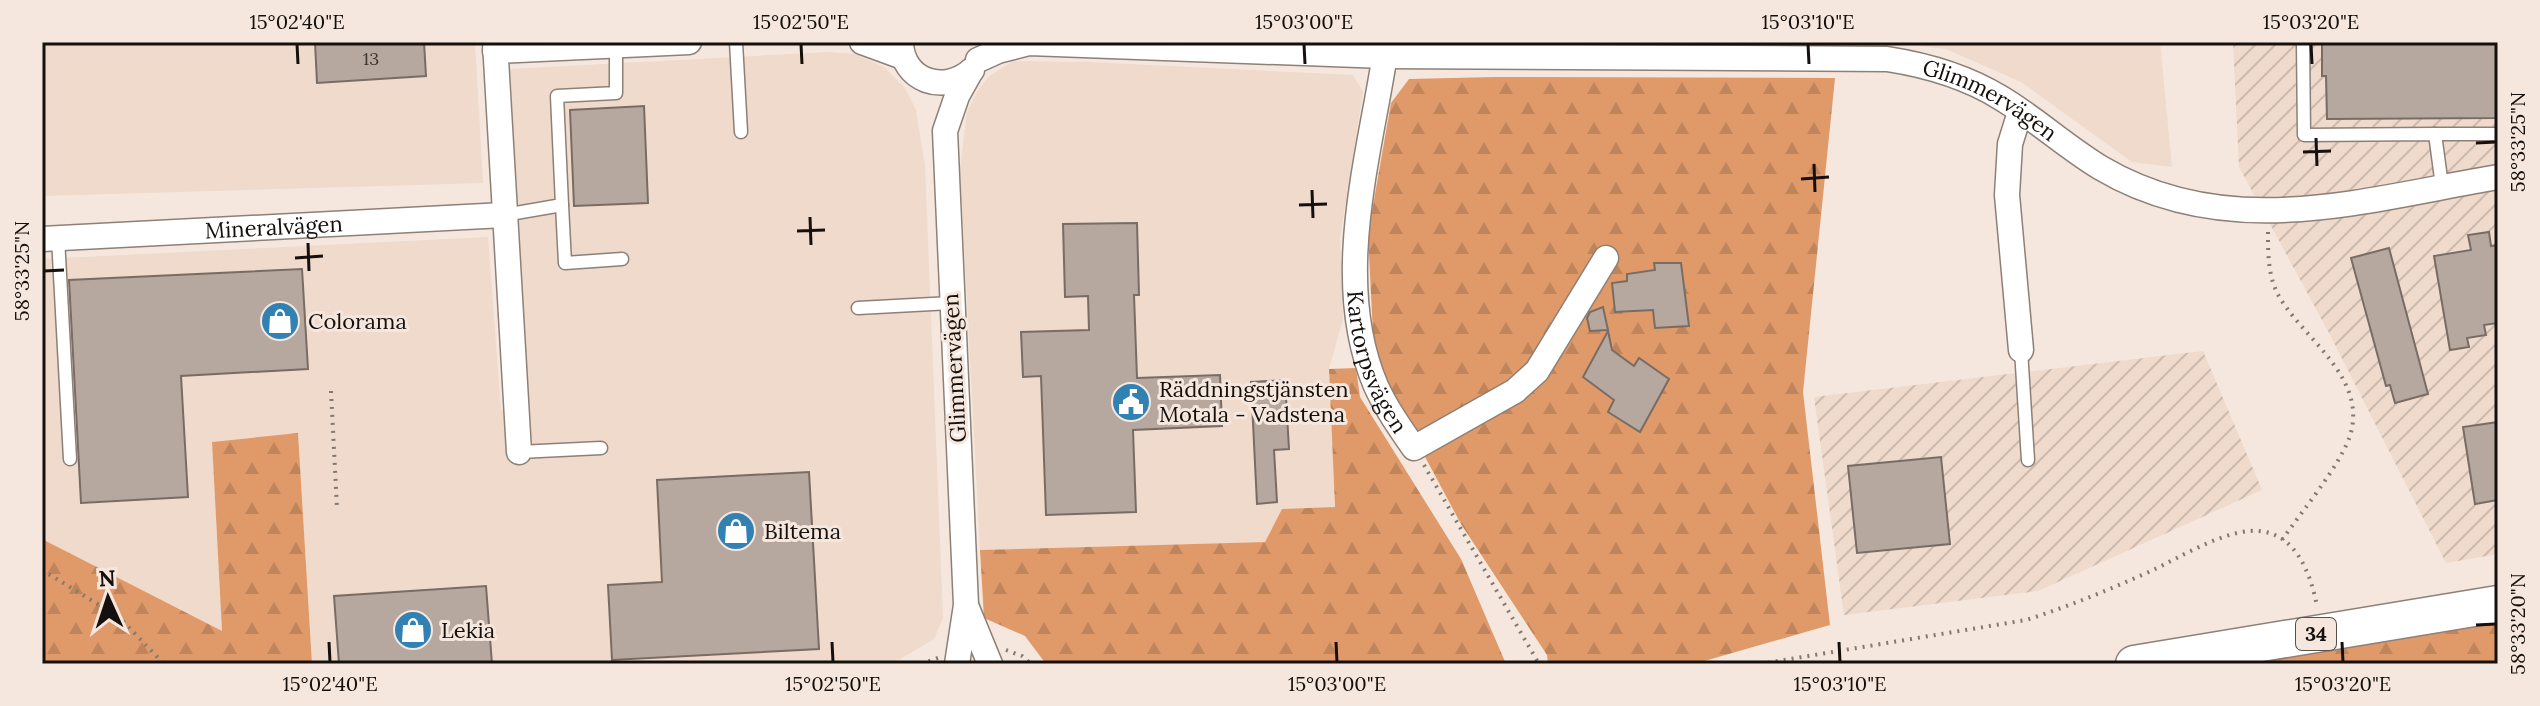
<svg xmlns="http://www.w3.org/2000/svg" width="2540" height="706" font-family="Lora,serif">
	<defs>
		<pattern id="industrial-furrows" width="10" height="10" patternUnits="userSpaceOnUse" patternTransform="scale(2)"><rect width="10" height="10" fill="#efdacc"/><path d="M-1 1l2-2M0 10L10 0M9 11l2-2" fill="none" stroke="#ccbaae"/></pattern>
		<pattern id="forest-firs" width="22" height="20" patternUnits="userSpaceOnUse" patternTransform="scale(2)"><rect width="22" height="20" fill="#e09a69"/><path d="M5 1l3.5 6h-7zM16 11l3.5 6h-7z" fill="#bf845a"/></pattern>
	</defs>
	<rect width="100%" height="100%" fill="#f5e7dd"/>
	<!-- built -->
	<g fill="#efdacc">
		<polygon points="42,42 475,42 483,183 42,196"/>
		<polygon points="1887,42 2160,42 2172,167 2132,162 2021,82 1946,49"/>
		<polygon points="828,52 855,54 884,67 905,88 916,110 925,165 943,618 934,639 892,664 312,664 298,434 212,442 222,632 42,539 42,259 488,237 501,410 527,410 510,69"/>
		<polygon points="1013,61 1089,62 1353,75 1363,92 1340,238 1343,319 1329,369 1335,508 1282,509 1265,542 980,550 960,169 967,112 977,92 988,77"/>
	</g>
	<!-- industrial -->
	<g fill="url(#industrial-furrows)">
		<polygon points="2233,42 2498,42 2498,554 2446,563 2329,333 2239,167"/>
		<polygon points="2203,351 2262,490 2038,591 1844,615 1814,397"/>
	</g>
	<!-- forest -->
	<g fill="url(#forest-firs)">
		<polygon points="1495,77 1835,78 1803,392 1830,625 1694,664 1548,664 1547,655 1461,524 1417,442 1374,354 1368,234 1391,103 1409,79"/>
		<polygon points="1356,368 1360,397 1461,559 1506,664 1046,664 1025,636 984,618 980,550 1265,542 1282,509 1335,507 1329,369"/>
		<polygon points="298,433 312,664 42,664 42,539 222,631 212,442"/>
		<polygon points="2498,623 2498,664 2242,664"/>
	</g>
	<!-- building -->
	<g fill="#b6a89f" stroke="#796c64" stroke-width="2">
		<polygon points="315,42 424,42 426,76 317,83"/>
		<polygon points="2322,42 2498,42 2498,118 2327,119 2326,76 2322,76"/>
		<polygon points="644,106 648,203 574,206 570,110"/>
		<polygon points="1137,223 1139,295 1134,295 1137,378 1220,375 1222,426 1133,430 1136,512 1046,515 1041,376 1023,377 1021,332 1089,330 1088,296 1065,297 1063,224"/>
		<polygon points="2489,232 2491,246 2498,245 2498,323 2484,325 2486,335 2467,338 2469,347 2450,350 2434,256 2471,250 2468,235"/>
		<polygon points="2389,248 2428,394 2395,403 2390,385 2386,386 2351,258"/>
		<polygon points="1654,263 1681,263 1689,326 1655,328 1653,310 1615,312 1612,283 1627,281 1627,274 1655,270"/>
		<polygon points="302,269 308,369 181,376 188,497 81,503 69,280"/>
		<polygon points="1603,307 1608,330 1590,331 1587,318 1590,312"/>
		<polygon points="1608,331 1612,350 1634,366 1639,358 1669,379 1640,432 1608,412 1614,400 1583,377"/>
		<polygon points="1285,380 1289,449 1274,450 1277,502 1257,504 1251,382"/>
		<polygon points="2498,422 2498,500 2475,504 2463,427"/>
		<polygon points="1941,457 1950,544 1857,553 1848,466"/>
		<polygon points="809,472 819,649 612,660 608,585 662,582 657,480"/>
		<polygon points="486,586 492,664 339,664 334,596"/>
	</g>
	<g fill="none" stroke-linecap="round" stroke-linejoin="round">
		<defs>
			<g id="lane">
				<polyline points="736,42 741,132"/>
				<polyline points="2303,42 2304,135 2435,134 2442,186"/>
				<polyline points="2435,134 2498,134"/>
				<polyline points="562,205 565,263 622,259"/>
				<polyline points="504,215 562,205 557,96 616,93 616,45"/>
				<polyline points="58,238 70,459"/>
				<polyline points="858,308 951,303"/>
				<polyline points="2021,350 2028,460"/>
				<polyline points="519,452 601,448"/>
			</g>
			<g id="street">
				<polyline points="495,42 519,452"/>
				<polyline points="862,42 903,57"/>
				<path d="M901 42C902 81 944 95 972 70"/>
				<path id="s1" d="M1387 42C1371 152 1330 278 1376 386 1386 408 1400 428 1414 448L1515 391 1537 371 1606 258"/>
				<polyline points="495,51 689,42"/>
				<path id="s2" d="M978 60 998 51 1029 43 1385 56 1887 59C1926 65 1967 77 2001 98 2036 119 2066 147 2101 168 2228 243 2362 200 2498 177"/>
				<polyline points="2020,112 2010,144 2007,195 2021,350"/>
				<path id="s3" d="M42 239 504 215"/>
				<polyline points="967,608 990,664"/>
				<polyline points="957,664 966,605 945,131 957,96 971,71"/>
			</g>
			<polyline id="primary" points="2134,664 2498,604"/>
		</defs>
		<!-- lane casing -->
		<use href="#lane" stroke="#8d8077" stroke-width="15"/>
		<!-- street casing -->
		<use href="#street" stroke="#8d8077" stroke-width="27"/>
		<!-- primary casing -->
		<use href="#primary" stroke="#8d8077" stroke-width="39"/>
		<!-- path -->
		<g stroke="#827972" stroke-width="4" stroke-dasharray="2 6" stroke-linecap="butt">
			<path d="M2268 232C2268 255 2268 278 2280 298 2305 340 2368 378 2350 436 2339 467 2302 511 2282 540"/>
			<polyline points="331,391 337,508"/>
			<polyline points="1424,465 1539,664"/>
			<polyline points="42,570 119,617 164,664"/>
			<polyline points="1006,650 1022,656 1031,664"/>
			<polyline points="921,664 938,658"/>
			<path d="M1760 664 2026 620C2070 606 2111 589 2153 570 2180 557 2220 533 2250 531 2294 528 2310 571 2317 606"/>
		</g>
		<!-- lane -->
		<use href="#lane" stroke="#fff" stroke-width="12"/>
		<!-- street -->
		<use href="#street" stroke="#fff" stroke-width="24"/>
		<!-- primary -->
		<use href="#primary" stroke="#fff" stroke-width="36"/>
	</g>
	<!-- ticks -->
	<path fill="none" stroke="#15100d" stroke-width="3" d="M297 44 298 64M801 44 802 64M1304 44 1305 64M1808 44 1809 64M2311 44 2312 64M2316 138 2317 166M2476 143 2496 142M2303 152 2331 151M1814 164 1815 192M1801 179 1829 177M1312 190 1313 218M1299 205 1327 204M810 217 811 245M797 231 825 230M308 243 309 271M295 258 323 256M44 271 64 270M2476 625 2496 624M329 642 330 662M832 642 833 662M1336 642 1337 662M1839 642 1840 662M2342 642 2343 662"/>
	<!-- icons -->
	<defs>
		<symbol id="shop-disc" viewBox="-11 -11 22 22"><circle r="9.5" fill="#3181b3" stroke="#f5e7dd"/><path d="M-5-2.5h2.3a2.7 3.5 0 0 1 5.4 0H5L5.5 6h-11ZM-1.5-2.5h3a1.5 2.3 0 0 0-3 0Z" fill="#fff"/></symbol>
		<symbol id="civic-disc" viewBox="-11 -11 22 22"><circle r="9.5" fill="#3181b3" stroke="#f5e7dd"/><path d="M-.6-6.5H3V-4.5H.6V-3L4-1V1h2V6H-6V1h2V-1L-.6-3ZM-1.2 2.5V6h2.4V2.5Z" fill="#fff"/></symbol>
	</defs>
	<g fill-rule="evenodd">
		<use href="#shop-disc" x="258" y="299" width="44" height="44"/>
		<use href="#civic-disc" x="1109" y="380" width="44" height="44"/>
		<use href="#shop-disc" x="714" y="509" width="44" height="44"/>
		<use href="#shop-disc" x="391" y="608" width="44" height="44"/>
	</g>
	<g text-anchor="middle" stroke-width="6" stroke-linejoin="round" paint-order="stroke">
		<!-- number labels -->
		<g font-size="18" fill="#3d3632">
			<text x="371" y="65">13</text>
		</g>
		<!-- shield labels -->
		<rect fill="#f5e7dd" stroke="#58504b" stroke-width="2" x="2296" y="618" width="40" height="32" rx="6"/>
		<g font-size="20" font-weight="bold" fill="#15100d">
			<text x="2316" y="641">34</text>
		</g>
		<!-- street labels -->
		<g font-size="22" fill="#15100d" stroke="#f5e7dd">
			<text dy="8" stroke="none"><textPath href="#s2" startOffset="1024">Glimmervägen</textPath></text>
			<text dy="8" stroke="none"><textPath href="#s3" startOffset="232">Mineralvägen</textPath></text>
			<text dy="8" stroke="none"><textPath href="#s1" startOffset="326">Kartorpsvägen</textPath></text>
			<text transform="translate(954 368) rotate(-93)" y="8">Glimmervägen</text>
		</g>
		<!-- poi labels -->
		<g font-size="22" fill="#15100d" stroke="#f5e7dd" text-anchor="start">
			<text x="308" y="329">Colorama</text>
			<text x="1159" y="397">Räddningstjänsten<tspan x="1159" dy="25">Motala - Vadstena</tspan></text>
			<text x="764" y="539">Biltema</text>
			<text x="441" y="638">Lekia</text>
		</g>
	</g>
	<!-- border -->
	<rect width="2540" height="706" fill="none" stroke="#f5e7dd" stroke-width="88"/>
	<!-- north arrow -->
	<g transform="translate(108 598) rotate(357)" stroke="#f5e7dd" stroke-width="6" paint-order="stroke">
	<path d="M0-6L14 30L0 20L-14 30Z" fill="#15100d"/>
	<text y="-12" font-size="22" font-weight="bold" text-anchor="middle" fill="#15100d">N</text>
	</g>
	<rect x="44" y="44" width="2452" height="618" fill="none" stroke="#15100d" stroke-width="3"/>
	<g font-size="20" text-anchor="middle" fill="#15100d">
		<text x="297" y="29">15°02'40"E</text>
		<text x="801" y="29">15°02'50"E</text>
		<text x="1304" y="29">15°03'00"E</text>
		<text x="1808" y="29">15°03'10"E</text>
		<text x="2311" y="29">15°03'20"E</text>
		<text transform="translate(2518 142) rotate(-90)" y="7">58°33'25"N</text>
		<text transform="translate(22 271) rotate(-90)" y="7">58°33'25"N</text>
		<text transform="translate(2518 624) rotate(-90)" y="7">58°33'20"N</text>
		<text x="330" y="691">15°02'40"E</text>
		<text x="833" y="691">15°02'50"E</text>
		<text x="1337" y="691">15°03'00"E</text>
		<text x="1840" y="691">15°03'10"E</text>
		<text x="2343" y="691">15°03'20"E</text>
	</g>
</svg>
